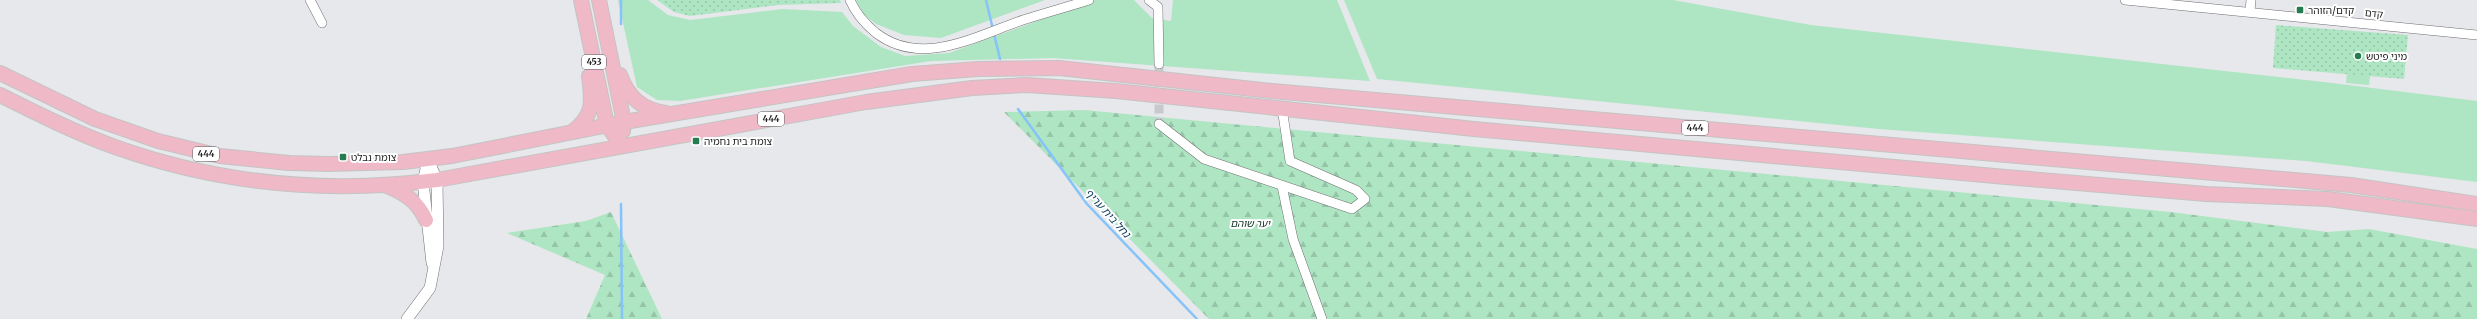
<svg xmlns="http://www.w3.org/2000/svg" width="2477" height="319" font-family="Merriweather,'Noto Sans Hebrew',serif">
	<defs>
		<pattern id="forest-firs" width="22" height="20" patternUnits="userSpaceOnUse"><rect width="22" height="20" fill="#aee5c3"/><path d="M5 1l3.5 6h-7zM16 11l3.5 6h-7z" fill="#95c4a7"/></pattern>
		<pattern id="park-dots" width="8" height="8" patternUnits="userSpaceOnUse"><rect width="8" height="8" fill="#aee5c3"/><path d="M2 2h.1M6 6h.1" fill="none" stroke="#95c4a7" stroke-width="1.8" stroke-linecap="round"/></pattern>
	</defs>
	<rect width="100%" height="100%" fill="#e7e8eb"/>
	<!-- grass -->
	<g fill="#aee5c3">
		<polygon points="618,0 648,0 668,15 690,20 782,9 842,12 853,26 881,47 905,56 949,53 1095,0 1134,0 1152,18 1171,21 1173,0 1337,0 1370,81 1053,58 931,61 680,101 657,100 637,87"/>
		<polygon points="856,0 1045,0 941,38 904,35 876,24 864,15"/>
		<polygon points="1344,0 1673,0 1811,25 2324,82 2477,101 2477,182 2306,161 1879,129 1377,79"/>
		<polygon points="2350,46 2373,48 2369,85 2346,83"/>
	</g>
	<!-- forest -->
	<g fill="url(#forest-firs)">
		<polygon points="1084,110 2171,212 2327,232 2369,229 2477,249 2477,319 1209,319 1004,112"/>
		<polygon points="611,212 662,319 586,319 605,275 507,233 586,221"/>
	</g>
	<!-- park -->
	<g fill="url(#park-dots)">
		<polygon points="657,0 840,0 841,3 778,5 690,16 674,12"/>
		<polygon points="2276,25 2408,35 2404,79 2273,68"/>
	</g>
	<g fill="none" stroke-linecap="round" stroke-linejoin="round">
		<!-- stream -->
		<g stroke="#85c3f9" stroke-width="2.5">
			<polyline points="621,0 621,24"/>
			<polyline points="986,0 1000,59"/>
			<polyline points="1018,109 1087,204 1197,319"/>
			<polyline points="621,204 622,319"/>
		</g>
		<!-- minor-tunnel -->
		<polyline stroke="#c8c9cc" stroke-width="9" stroke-dasharray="9 4.5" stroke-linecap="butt" points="1159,64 1159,124"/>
		<defs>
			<g id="minor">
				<polyline points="310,0 322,23"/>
				<path d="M850 0C856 14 865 24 876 33 922 68 976 36 1023 20 1045 13 1067 7 1089 0"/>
				<polyline points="1149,0 1158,7 1159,64"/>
				<polyline points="2125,0 2477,35"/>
				<polyline points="2250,11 2251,0"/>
				<polyline points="1159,124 1204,159 1352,209 1365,199 1356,190 1290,161 1282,108"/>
				<polyline points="1282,186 1293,239 1322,319"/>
			</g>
			<g id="tertiary">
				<polyline points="428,160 423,182 432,263"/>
				<polyline points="407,319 430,288 438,246 437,180 428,160"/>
			</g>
			<g id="primary">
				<polyline points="581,0 607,125 621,145"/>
				<polyline points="599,0 624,122 623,131"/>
				<polyline points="0,73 95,119 158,141 220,156 289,163 329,164 403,162 452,156 624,122 912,74 978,69 1059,68 1272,91 2351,185 2477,204"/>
				<path d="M620 75C628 97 642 110 666 113"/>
				<path d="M0 95C38 114 76 133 115 147 219 184 328 194 437 180L866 102 972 88 1027 85 1116 91 1474 129 2006 177 2206 194 2328 199 2477 219"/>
				<path d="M572 132C595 115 592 102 589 76"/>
				<path d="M387 186C405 193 418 202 426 220"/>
			</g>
		</defs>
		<!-- minor casing -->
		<use href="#minor" stroke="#6f7072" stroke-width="10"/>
		<!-- tertiary casing -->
		<use href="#tertiary" stroke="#6f7072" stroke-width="12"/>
		<!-- primary casing -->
		<use href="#primary" stroke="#c4c4c4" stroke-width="16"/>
		<!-- minor -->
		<use href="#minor" stroke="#fff" stroke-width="9"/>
		<!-- tertiary -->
		<use href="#tertiary" stroke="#fff" stroke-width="11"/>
		<!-- primary -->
		<use href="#primary" stroke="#efb9c8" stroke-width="14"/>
	</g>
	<!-- markers -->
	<g fill="#257c50" stroke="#fff" stroke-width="1.5">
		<rect x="2296" y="6" width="8" height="8" rx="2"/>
		<circle cx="2358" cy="56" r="4"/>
		<rect x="692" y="137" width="8" height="8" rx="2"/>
		<rect x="339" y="153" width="8" height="8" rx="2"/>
	</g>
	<g text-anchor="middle" stroke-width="4" stroke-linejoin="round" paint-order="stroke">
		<!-- shield labels -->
		<g fill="#fff" stroke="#5f5f60" stroke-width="1">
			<rect x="582" y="55" width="24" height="14" rx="3"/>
			<rect x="758" y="112" width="26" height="14" rx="3"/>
			<rect x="1682" y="121" width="26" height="14" rx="3"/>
			<rect x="193" y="147" width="26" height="14" rx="3"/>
		</g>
		<g font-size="9" font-weight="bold" fill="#1b1b1c">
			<text x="594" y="65">453</text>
			<text x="771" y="122">444</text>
			<text x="1695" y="131">444</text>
			<text x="206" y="157">444</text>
		</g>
		<!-- poi labels -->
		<g font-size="10" fill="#1b1b1c" stroke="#fff" text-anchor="start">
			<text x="2308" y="14">קדם/הזוהר</text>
			<text x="2366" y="60">מיני פיטש</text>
			<text x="704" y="145">צומת בית נחמיה</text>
			<text x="351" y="161">צומת נבלט</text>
		</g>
		<!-- street labels -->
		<g font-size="10" fill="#1b1b1c" stroke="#fff">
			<text transform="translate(2374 13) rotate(6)" y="4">קדם</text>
		</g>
		<!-- park labels -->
		<g font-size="10" font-style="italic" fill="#103220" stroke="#fff">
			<text x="1250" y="227">יער שוהם</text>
		</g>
		<!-- water labels -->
		<g font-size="11" font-style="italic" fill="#113f62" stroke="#fff">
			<text transform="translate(1108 213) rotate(48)" y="4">נחל בית עריף</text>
		</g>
	</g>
</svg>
